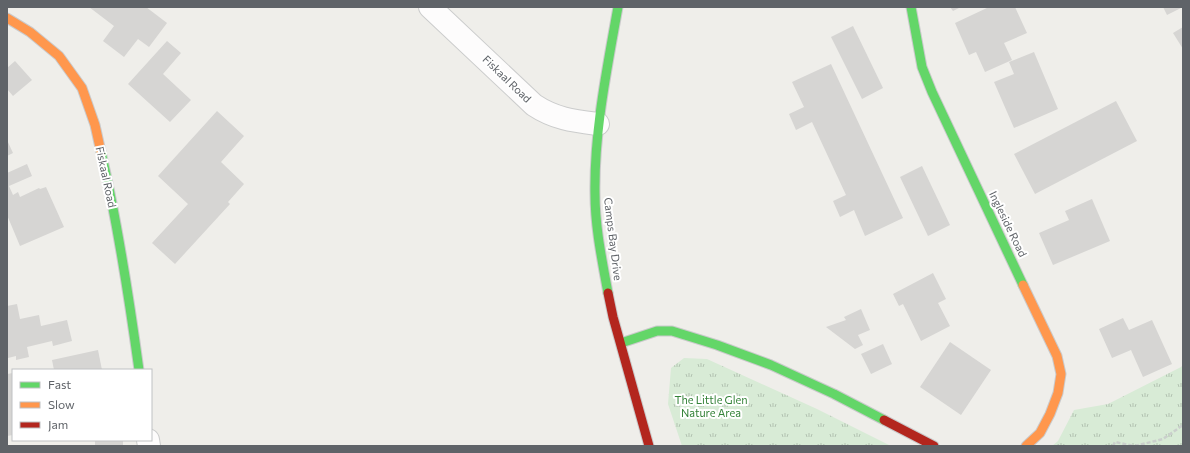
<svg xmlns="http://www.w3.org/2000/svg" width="1190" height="453" font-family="Commissioner,sans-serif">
	<defs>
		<pattern id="park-tufts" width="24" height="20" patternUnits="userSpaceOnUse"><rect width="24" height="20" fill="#d8ebd6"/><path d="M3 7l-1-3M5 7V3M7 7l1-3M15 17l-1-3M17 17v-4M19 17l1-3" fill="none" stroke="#b2c2b1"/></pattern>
	</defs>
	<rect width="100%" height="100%" fill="#efeeea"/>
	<!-- park -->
	<g fill="url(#park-tufts)">
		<polygon points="684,358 707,359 817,409 891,446 682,446 668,404 671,368"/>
		<polygon points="1183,366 1183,446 1052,446 1058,441 1074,410 1108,404"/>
	</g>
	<!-- building -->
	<g fill="#d6d5d3">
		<polygon points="89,7 146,7 167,23 149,47 138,39 124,57 103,41 114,26"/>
		<polygon points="950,7 961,7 953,11"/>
		<polygon points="989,7 1015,7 1027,33 1004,43 1012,60 985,72 976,52 969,55 955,23"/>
		<polygon points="1163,7 1183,7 1167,15"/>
		<polygon points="853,26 883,88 862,99 831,37"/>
		<polygon points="1183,27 1183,49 1173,33"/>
		<polygon points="167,41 181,53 163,74 191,100 170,122 128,84"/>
		<polygon points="1034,52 1058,109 1014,128 994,82 1014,74 1009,62"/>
		<polygon points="15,61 32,80 13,96 7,89 7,68"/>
		<polygon points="831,64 903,218 865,236 854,210 840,217 833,201 846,195 812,122 796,130 789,114 804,107 792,82"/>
		<polygon points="1116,101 1137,141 1035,194 1014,154"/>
		<polygon points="217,111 244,136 221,162 244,184 228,202 230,204 175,264 152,243 188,204 158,176"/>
		<polygon points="7,140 13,153 7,156"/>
		<polygon points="27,164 32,176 9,186 13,195 18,192 20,197 39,188 40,189 46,187 64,227 20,246 7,215 7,173"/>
		<polygon points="922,166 950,225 928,236 900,177"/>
		<polygon points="1092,199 1110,241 1053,265 1039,233 1069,220 1065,211"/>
		<polygon points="933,273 946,299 938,303 950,326 921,341 903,304 899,306 893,294"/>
		<polygon points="17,304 20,319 39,315 41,326 67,320 72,341 53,346 52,341 27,347 29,357 16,360 16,356 8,358 7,355 7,306"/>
		<polygon points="861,309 870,330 858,335 863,345 855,349 826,327 846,320 844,317"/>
		<polygon points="1123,318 1129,330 1152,320 1172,364 1143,377 1131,350 1112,358 1099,329"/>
		<polygon points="950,342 991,370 961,415 920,387"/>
		<polygon points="883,344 892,364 871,374 861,354"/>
		<polygon points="98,350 102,370 54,370 52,360"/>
		<polygon points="13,373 13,435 7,436 7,374"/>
		<rect x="95" y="440" width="28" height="6"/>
	</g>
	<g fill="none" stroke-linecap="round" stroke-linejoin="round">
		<defs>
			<g id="street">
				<path d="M430 7 534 105C555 119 574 121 598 124"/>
				<polyline points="148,440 149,446"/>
			</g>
			<g id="fast">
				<polyline points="911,7 922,67 932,92 1023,285"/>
				<path d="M101 152C118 224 129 297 139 370"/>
				<path d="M608 293C602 260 595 227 595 194 594 131 607 69 618 7"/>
				<polyline points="621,343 657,331 672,331 717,345 771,365 834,394 884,420"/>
			</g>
			<g id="slow">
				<polyline points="7,18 30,32 59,56 82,88 95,125 101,152"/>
				<polyline points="1023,285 1057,356 1061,374 1058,393 1050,414 1040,433 1026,446"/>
			</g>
			<g id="jam">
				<polyline points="608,293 613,317 649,446"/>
				<polyline points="884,420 934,446"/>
			</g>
		</defs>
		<!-- street casing -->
		<use href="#street" stroke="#cbcccc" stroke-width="24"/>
		<!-- fast casing -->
		<use href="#fast" stroke="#cacacb" stroke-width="11"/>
		<!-- slow casing -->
		<use href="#slow" stroke="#cacacb" stroke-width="11"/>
		<!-- jam casing -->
		<use href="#jam" stroke="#cacacb" stroke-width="11"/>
		<!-- path -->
		<g stroke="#cacfcc" stroke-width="2.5" stroke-dasharray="4 2" stroke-linecap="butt">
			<polyline points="1113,446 1115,442 1134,446"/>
			<polyline points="1135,446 1163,439 1183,425"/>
		</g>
		<!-- street -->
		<use href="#street" stroke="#fdfcfc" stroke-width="22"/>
		<!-- fast -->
		<use href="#fast" stroke="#63d668" stroke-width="9"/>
		<!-- slow -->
		<use href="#slow" stroke="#ff974d" stroke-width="9"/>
		<!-- jam -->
		<use href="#jam" stroke="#b3261e" stroke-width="9"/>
	</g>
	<g text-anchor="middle" stroke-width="4" stroke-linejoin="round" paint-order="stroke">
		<!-- street labels -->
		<g font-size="11" fill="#5f6368" stroke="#fff">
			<text transform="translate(507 79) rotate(44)" y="4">Fiskaal Road</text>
			<text transform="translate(106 177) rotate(78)" y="4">Fiskaal Road</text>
			<text transform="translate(1008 224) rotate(64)" y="4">Ingleside Road</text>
			<text transform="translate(613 239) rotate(83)" y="4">Camps Bay Drive</text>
		</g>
		<!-- park labels -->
		<g font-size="11" fill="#348238" stroke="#fff">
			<text x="711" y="404">The Little Glen<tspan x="711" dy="13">Nature Area</tspan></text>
		</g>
	</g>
	<!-- border -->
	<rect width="1190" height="453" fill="none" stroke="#5f6368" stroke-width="16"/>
	<!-- legend -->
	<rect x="12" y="369" width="140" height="72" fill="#ffffff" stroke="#bfc1c3"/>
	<rect x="20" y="382" width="20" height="6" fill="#63d668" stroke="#bfc1c3"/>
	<text x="48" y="389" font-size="12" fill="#5f6368">Fast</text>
	<rect x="20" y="402" width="20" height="6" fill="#ff974d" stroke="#bfc1c3"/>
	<text x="48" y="409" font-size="12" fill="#5f6368">Slow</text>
	<rect x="20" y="422" width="20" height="6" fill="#b3261e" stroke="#bfc1c3"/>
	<text x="48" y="429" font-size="12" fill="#5f6368">Jam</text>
</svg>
